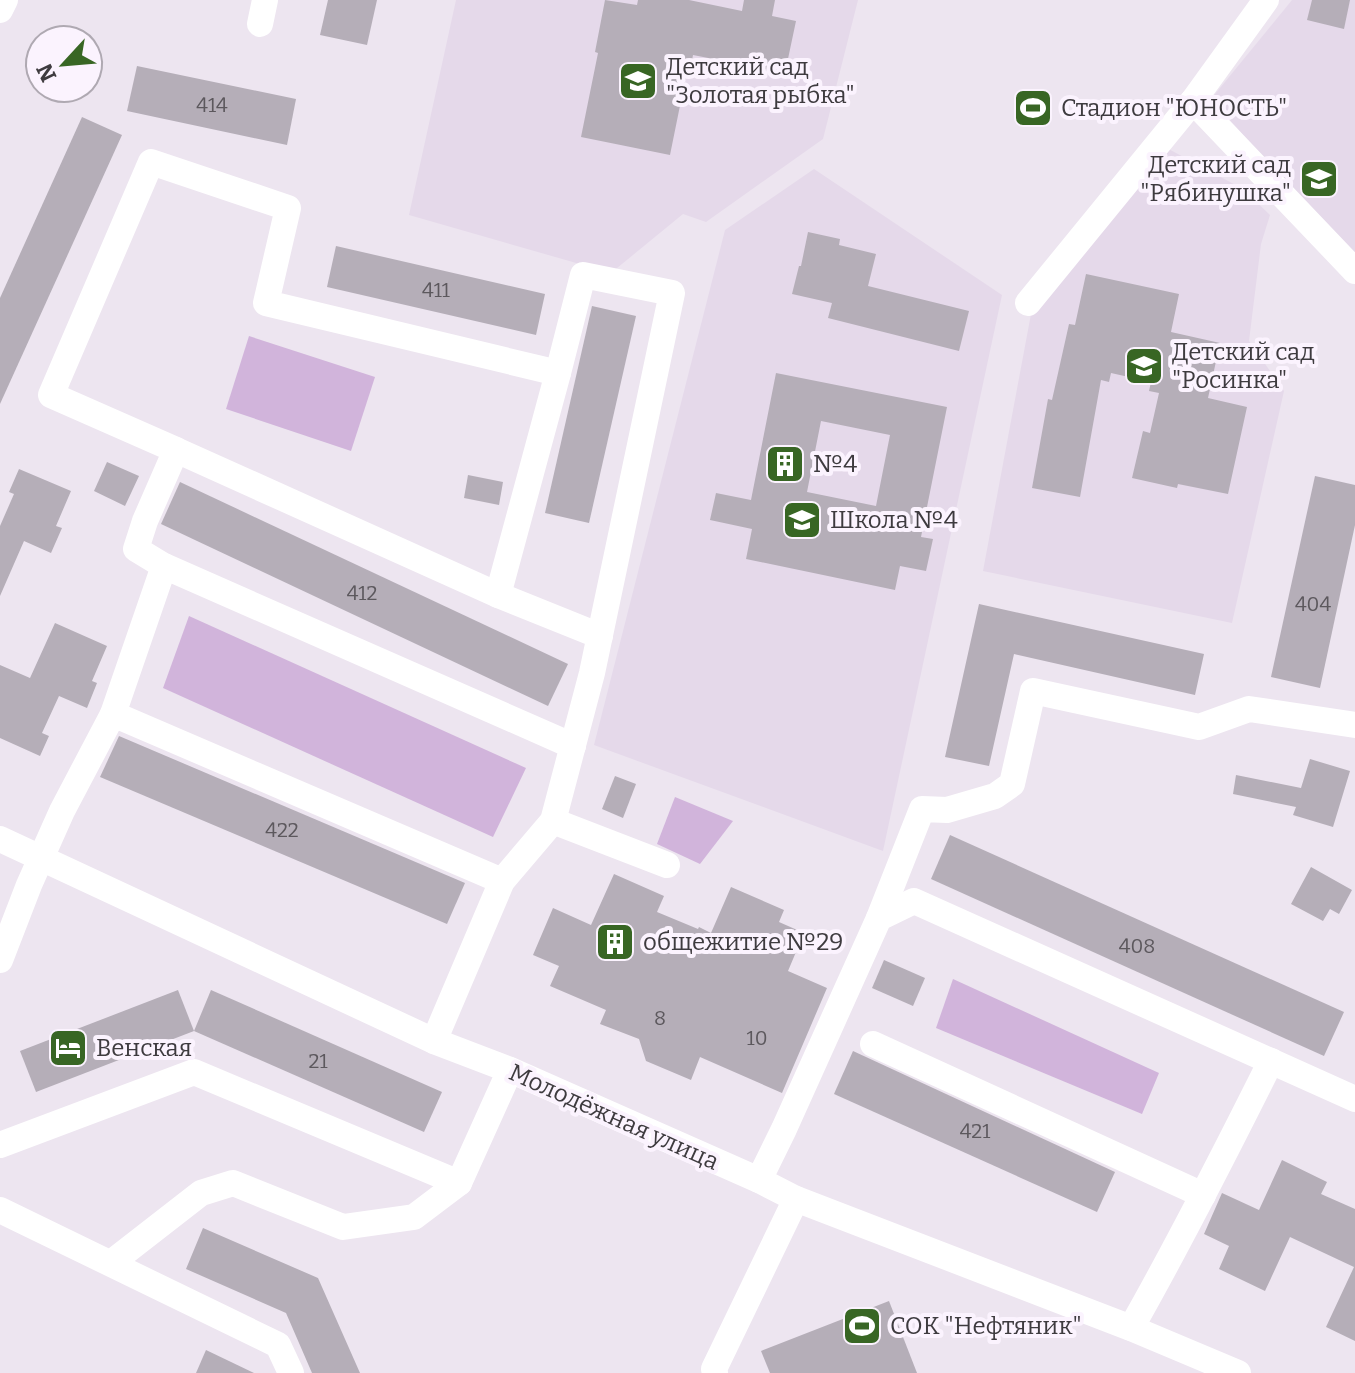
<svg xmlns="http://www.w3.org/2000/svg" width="1355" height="1373" font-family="Bitter,serif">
	<rect width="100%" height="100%" fill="#ede5f0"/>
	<!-- built -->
	<g fill="#e5d9ea">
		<polygon points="456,0 858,0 823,139 706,222 683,214 611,273 409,215"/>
		<polygon points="1292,0 1355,0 1355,260 1211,99"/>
		<polygon points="1163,146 1243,189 1270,215 1261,244 1249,341 1284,391 1232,623 983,571 1031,314"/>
		<polygon points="814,169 1002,295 883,851 594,745 725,230"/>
	</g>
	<!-- green -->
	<g fill="#d1b4db">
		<polygon points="249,336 375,377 351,451 226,409"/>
		<polygon points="189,616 526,768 493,837 163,688"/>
		<polygon points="675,797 733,821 700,864 657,844"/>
		<polygon points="953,979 1159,1073 1142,1114 936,1028"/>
	</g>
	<!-- building -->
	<g fill="#b5aeb8" fill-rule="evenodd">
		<polygon points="328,0 377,0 367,45 320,35"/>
		<polygon points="605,0 637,5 638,0 689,0 742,11 744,0 775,0 772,16 796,21 785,73 693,55 690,71 687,71 670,155 581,137 598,53 595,52"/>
		<polygon points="1312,0 1350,0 1344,29 1307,20"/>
		<polygon points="137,66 296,99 287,145 127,111"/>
		<polygon points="82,117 122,135 0,404 0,298"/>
		<polygon points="808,232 840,239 839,245 876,254 868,286 969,311 959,351 828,318 832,303 792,294 799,266 801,266"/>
		<polygon points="336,246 545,294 536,335 327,287"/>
		<polygon points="1086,274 1179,294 1171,332 1220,343 1208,398 1247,407 1228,494 1178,484 1177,488 1132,478 1143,431 1150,433 1159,393 1149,391 1151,382 1111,373 1109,382 1101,380 1080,497 1032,488 1048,399 1052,400 1069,324 1075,325"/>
		<polygon points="592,306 636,316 589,523 545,513"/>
		<path d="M776 373 947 407 921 537 933 539 926 571 900 566 895 590 746 559 752 529 710 520 716 493 751 500ZM821 421 890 435 876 506 807 492Z"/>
		<polygon points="107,462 139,476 125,506 94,491"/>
		<polygon points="19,469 71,491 56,526 62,528 51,553 24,541 0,596 0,526 14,494 9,492"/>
		<polygon points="468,475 503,482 499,505 464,498"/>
		<polygon points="1315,476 1355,485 1355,525 1320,688 1271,677"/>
		<polygon points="180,482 568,664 548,706 161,524"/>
		<polygon points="979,604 1204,654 1195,695 1014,654 989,766 945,757"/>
		<polygon points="55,623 107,646 92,681 97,683 87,708 59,696 42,733 49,736 40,756 0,738 0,665 30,678"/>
		<polygon points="119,736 465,883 447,924 100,777"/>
		<polygon points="1310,759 1350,771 1333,827 1293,815 1296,807 1233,794 1236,775 1301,788"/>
		<polygon points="615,776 636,784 623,818 602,809"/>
		<polygon points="950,835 1344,1012 1324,1056 931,879"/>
		<polygon points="1311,867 1352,890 1339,914 1330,909 1323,921 1291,904"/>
		<polygon points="614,874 664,896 657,912 698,929 699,927 711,933 731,887 784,910 779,922 804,933 788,971 827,988 782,1093 700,1057 691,1080 646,1061 639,1039 600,1024 606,1010 550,986 559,966 533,955 553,908 591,925"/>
		<polygon points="884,960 925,978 913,1006 872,988"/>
		<polygon points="178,990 194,1031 36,1092 20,1051"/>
		<polygon points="211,990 442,1092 424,1132 194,1031"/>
		<polygon points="853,1051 1115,1172 1097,1212 834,1094"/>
		<polygon points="1282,1160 1327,1182 1321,1194 1355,1209 1355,1341 1326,1327 1354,1267 1290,1237 1265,1291 1219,1269 1229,1246 1204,1234 1222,1193 1259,1210"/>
		<polygon points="203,1228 318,1278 360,1373 312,1373 286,1313 186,1269"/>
		<polygon points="889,1301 917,1373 770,1373 761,1351"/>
		<polygon points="206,1350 254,1373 196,1373"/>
	</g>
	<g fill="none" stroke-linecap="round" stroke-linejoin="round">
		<!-- minor -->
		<g stroke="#fff" stroke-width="26">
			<polyline points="0,10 5,0"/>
			<polyline points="260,24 265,0"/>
			<polyline points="1193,101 1355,271"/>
			<polyline points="1028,303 1193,101 1266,0"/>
			<polyline points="176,450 498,595"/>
			<polyline points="164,566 136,549 145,521 176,450 51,395 151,162 288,208 266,303 558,373 498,595 600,636"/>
			<polyline points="553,821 667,865"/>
			<polyline points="0,839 434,1041 510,1070 759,1180 796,1199 1131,1328 1238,1373"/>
			<polyline points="502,881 113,714 164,566 573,746"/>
			<polyline points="879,918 922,809 947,810 995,796 1012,784 1033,691 1199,727 1249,709 1355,725"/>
			<polyline points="0,960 29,885 62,811 113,714"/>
			<polyline points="434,1041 502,881 553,821 592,673 672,293 583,275 558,373"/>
			<polyline points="873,1044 1203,1195"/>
			<polyline points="0,1145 194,1072 459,1183 510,1070"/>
			<polyline points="759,1180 784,1129 879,918 914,901 1355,1099"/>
			<polyline points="0,1210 278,1345 291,1373"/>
			<polyline points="111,1263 201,1193 233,1183 343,1227 414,1217 459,1183"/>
			<path d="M1131 1328C1181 1240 1226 1151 1271 1061"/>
			<polyline points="715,1373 714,1369 796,1199"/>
		</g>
	</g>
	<!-- icons -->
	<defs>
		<symbol id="school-square" viewBox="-11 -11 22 22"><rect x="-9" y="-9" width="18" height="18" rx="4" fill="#386624" stroke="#fbf3fe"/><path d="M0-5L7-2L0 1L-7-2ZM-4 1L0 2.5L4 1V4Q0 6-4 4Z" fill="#fff"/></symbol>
		<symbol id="stadium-square" viewBox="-11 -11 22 22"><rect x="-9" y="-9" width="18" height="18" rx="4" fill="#386624" stroke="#fbf3fe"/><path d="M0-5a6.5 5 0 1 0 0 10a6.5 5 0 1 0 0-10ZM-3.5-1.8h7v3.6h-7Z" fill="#fff"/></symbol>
		<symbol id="building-square" viewBox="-11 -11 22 22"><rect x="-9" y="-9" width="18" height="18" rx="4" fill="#386624" stroke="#fbf3fe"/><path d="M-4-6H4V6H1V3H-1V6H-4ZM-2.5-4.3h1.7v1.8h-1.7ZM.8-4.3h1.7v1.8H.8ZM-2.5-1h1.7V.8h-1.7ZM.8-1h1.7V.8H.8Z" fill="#fff"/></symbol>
		<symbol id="hotel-square" viewBox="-11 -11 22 22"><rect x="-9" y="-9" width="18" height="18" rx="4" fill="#386624" stroke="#fbf3fe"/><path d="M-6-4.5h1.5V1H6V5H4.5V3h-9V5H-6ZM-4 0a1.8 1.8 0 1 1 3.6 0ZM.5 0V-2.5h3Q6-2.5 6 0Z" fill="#fff"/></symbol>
	</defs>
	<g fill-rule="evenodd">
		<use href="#school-square" x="616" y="59" width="44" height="44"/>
		<use href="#stadium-square" x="1011" y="86" width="44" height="44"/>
		<use href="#school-square" x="1297" y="157" width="44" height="44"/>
		<use href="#school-square" x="1122" y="344" width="44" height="44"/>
		<use href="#building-square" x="763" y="442" width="44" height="44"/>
		<use href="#school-square" x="780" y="498" width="44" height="44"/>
		<use href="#building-square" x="593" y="920" width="44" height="44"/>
		<use href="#hotel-square" x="46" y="1026" width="44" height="44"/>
		<use href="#stadium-square" x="840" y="1304" width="44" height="44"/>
	</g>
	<g text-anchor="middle" stroke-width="8" stroke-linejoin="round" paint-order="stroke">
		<!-- number labels -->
		<g font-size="20" fill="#5c585d">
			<text x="212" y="112">414</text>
			<text x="436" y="297">411</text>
			<text x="362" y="600">412</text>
			<text x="1313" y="611">404</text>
			<text x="282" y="837">422</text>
			<text x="1137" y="953">408</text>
			<text x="660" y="1025">8</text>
			<text x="757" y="1045">10</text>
			<text x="318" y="1068">21</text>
			<text x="975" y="1138">421</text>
		</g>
		<!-- poi labels -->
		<g font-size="24" fill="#3e3b3f" stroke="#fbf3fe" text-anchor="start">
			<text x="666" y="75">Детский сад<tspan x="666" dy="28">"Золотая рыбка"</tspan></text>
			<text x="1061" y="116">Стадион "ЮНОСТЬ"</text>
			<text x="1291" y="173" text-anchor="end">Детский сад<tspan x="1291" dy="28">"Рябинушка"</tspan></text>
			<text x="1172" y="360">Детский сад<tspan x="1172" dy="28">"Росинка"</tspan></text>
			<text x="813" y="472">№4</text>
			<text x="830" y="528">Школа №4</text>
			<text x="643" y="950">общежитие №29</text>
			<text x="96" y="1056">Венская</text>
			<text x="890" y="1334">СОК "Нефтяник"</text>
		</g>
		<!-- street labels -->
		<g font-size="24" fill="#3e3b3f" stroke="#fbf3fe">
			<text transform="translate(614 1117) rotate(24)" y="8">Молодёжная улица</text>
		</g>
	</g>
	<!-- north arrow -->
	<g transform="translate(64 64) rotate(244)"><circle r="38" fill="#fbf3fe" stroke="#afa9b2" stroke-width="2"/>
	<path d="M0-6L14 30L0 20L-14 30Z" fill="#386624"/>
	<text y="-12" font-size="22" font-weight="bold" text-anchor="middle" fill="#3e3b3f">N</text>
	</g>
</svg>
